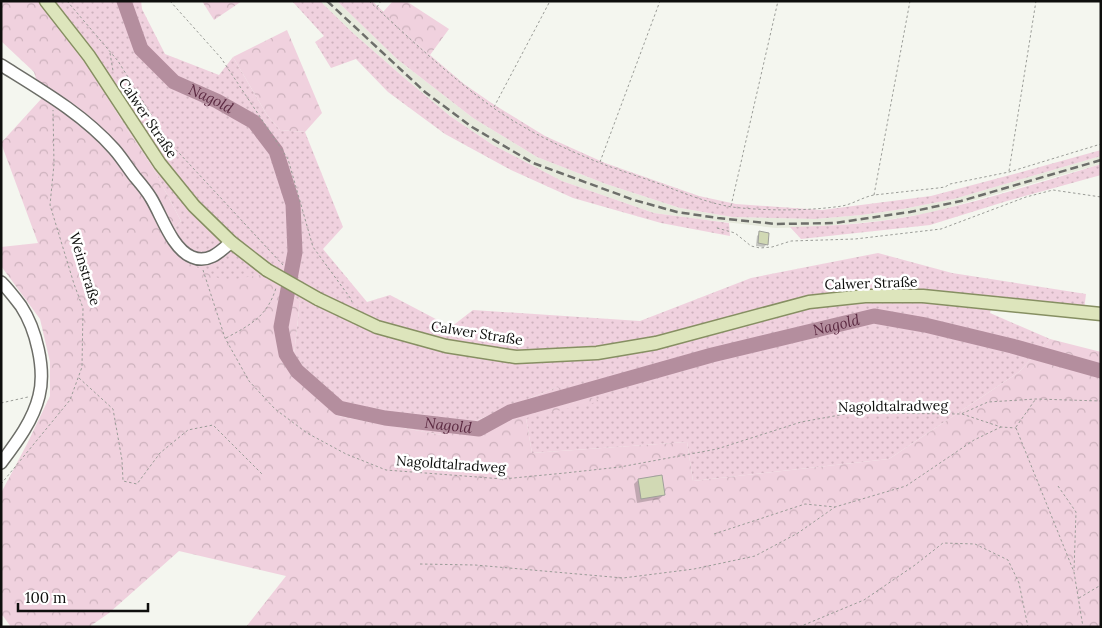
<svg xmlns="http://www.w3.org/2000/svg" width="1102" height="628" font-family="Lora,serif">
	<defs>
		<pattern id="grass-dots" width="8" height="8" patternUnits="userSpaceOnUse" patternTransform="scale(1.25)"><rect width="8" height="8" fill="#f0d1de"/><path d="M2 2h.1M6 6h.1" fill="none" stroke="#cdb2bd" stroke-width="1.8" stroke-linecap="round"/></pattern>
		<pattern id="forest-crowns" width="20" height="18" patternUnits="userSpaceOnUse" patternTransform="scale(1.25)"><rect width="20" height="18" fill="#f0d1de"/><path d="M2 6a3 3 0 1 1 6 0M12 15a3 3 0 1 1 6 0" fill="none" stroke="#cdb2bd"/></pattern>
	</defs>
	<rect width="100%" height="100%" fill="#f4f6ef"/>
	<!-- built -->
	<polygon fill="#e7eadd" points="320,1 337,1 397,59 473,118 537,157 606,184 680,208 732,217 815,219 862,215 903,209 954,199 1101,156 1101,164 930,213 879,221 818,227 776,228 707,220 654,213 562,181 493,145 450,116 402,76 353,33"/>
	<!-- grass -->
	<g fill="url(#grass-dots)">
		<polygon points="48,1 141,1 142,9 165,54 219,75 233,57 267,115 280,130 305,132 343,227 323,249 367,302 390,295 451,327 473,310 640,321 751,278 878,253 952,273 1086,294 1083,318 991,309 990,313 1050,339 1019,372 889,459 693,481 687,442 532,453 526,418 557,387 442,435 338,416 294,354 300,302 266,274 224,282 188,263 167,236 181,221 152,166 126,128 86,60"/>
		<polygon points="292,1 320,1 353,33 402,76 450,116 493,145 562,181 654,213 729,223 730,236 661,223 573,198 511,170 445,134 388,92 356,59 331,68 315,42 324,36"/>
		<polygon points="337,1 372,1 430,55 464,84 493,104 545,136 605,163 699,196 736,204 822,210 931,196 1018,173 1101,150 1101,156 954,199 903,209 862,215 815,219 732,217 680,208 606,184 537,157 473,118 397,59"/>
		<path d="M1101 164V175L1007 201 930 225 801 239 790 227C837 226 885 223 931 212 988 199 1045 181 1101 164Z"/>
	</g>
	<!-- forest -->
	<g fill="url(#forest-crowns)">
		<polygon points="1,1 48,1 86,60 126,128 152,166 181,221 167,236 188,263 224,281 266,274 300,302 294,354 338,416 442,435 557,387 601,401 526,418 532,453 687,442 693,481 889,459 1019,372 1050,339 1101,352 1101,627 246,627 286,576 179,551 109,613 89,627 11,627 3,616 1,616 1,493 27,444 50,396 50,362 40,319 1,266 1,247 38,243 1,143 42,98 34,72 1,41"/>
		<polygon points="202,1 242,1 214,20"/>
		<polygon points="393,1 406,1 449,29 430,55 383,12"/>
		<polygon points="287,30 322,113 305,132 280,130 267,115 233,57"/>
	</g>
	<!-- shadow -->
	<g fill="#0003">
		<polygon points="760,233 767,244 764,247 756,246 757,236"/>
		<polygon points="638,480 664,495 659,499 637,503 634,484"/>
	</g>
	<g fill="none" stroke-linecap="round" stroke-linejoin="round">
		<!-- river -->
		<path stroke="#b48e9e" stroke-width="15" id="s1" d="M124 1 141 49 174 82 217 101 254 122 276 151 293 204 295 252 281 327 286 354 297 371 339 408 385 418 479 429 510 412 712 355 874 316 925 325 1012 346 1101 371"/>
	</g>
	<!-- building -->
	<g fill="#d1d9b4" stroke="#9fa09a">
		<polygon points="759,231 769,233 768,245 758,243"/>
		<polygon points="662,475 665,495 641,499 638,479"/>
	</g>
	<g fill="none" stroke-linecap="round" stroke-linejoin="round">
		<defs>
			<g id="secondary">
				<path d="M1 65C41 90 83 114 114 149 122 158 128 168 135 177 141 184 147 191 151 198 162 216 172 249 192 257 208 264 220 252 231 242"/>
				<path d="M1 282C8 289 15 298 21 306 36 329 46 369 39 396 33 421 16 443 1 463"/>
			</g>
			<g id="primary">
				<polyline points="46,1 89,56 160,164 194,206 231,242 267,270"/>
				<polyline points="318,299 377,327 446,346 516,357 597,353 656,343 809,302 865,296 923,296 1101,314"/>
			</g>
		</defs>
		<!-- secondary casing -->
		<use href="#secondary" stroke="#6c6d67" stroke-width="14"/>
		<!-- primary casing -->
		<use href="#primary" stroke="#868f62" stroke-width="15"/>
		<!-- path -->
		<g stroke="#9a9c97" stroke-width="1" stroke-dasharray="2.5 2.5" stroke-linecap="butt">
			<polyline points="67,1 118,61 167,140 283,265"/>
			<polyline points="170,1 221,58 288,159 313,247 351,299 352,302"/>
			<path d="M369 1C409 38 448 75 492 107 525 130 562 148 600 163 618 170 638 176 657 183 681 192 707 203 732 207 766 211 809 211 842 206 853 204 863 197 874 195L938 188 945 187 950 184 1009 172 1101 144"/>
			<polyline points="377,7 381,1"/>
			<polyline points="110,53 113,71"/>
			<polyline points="494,107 550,1"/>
			<polyline points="600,162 660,1"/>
			<polyline points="1009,171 1036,1"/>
			<polyline points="874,195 910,1"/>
			<polyline points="731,206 778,1"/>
			<polyline points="717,228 735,233 751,246 760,248 772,247 791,241 855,239 941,229 1026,197 1053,190 1101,197"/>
			<polyline points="203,270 225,338 249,381 275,409 307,433 346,454 386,470 503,479 565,473 620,467 717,449 801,422 851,413 961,414 988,402 1036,399 1101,401"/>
			<path d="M226 338C250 325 267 317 276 288"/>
			<polyline points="79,378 113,409 122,460 123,481 137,484 160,453 188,430 213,425 262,474"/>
			<polyline points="1,403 28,397"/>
			<polyline points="962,414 1001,427 1016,428"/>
			<polyline points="1016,427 1035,400"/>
			<polyline points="1016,428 1074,572 1083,627"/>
			<polyline points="1,484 70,400 82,367 83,308 74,284 50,205 54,164 53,110"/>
			<polyline points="1058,486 1076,512 1074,571"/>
			<polyline points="714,534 805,504 835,507 906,486 974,440 1001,427"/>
			<polyline points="420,564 475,565 623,578 694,569 755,556 798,533 835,507"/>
			<polyline points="1079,598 1101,585"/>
			<polyline points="799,627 864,600 915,565 943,543 975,544 1008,560 1019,583 1028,627"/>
		</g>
		<!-- secondary -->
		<use href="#secondary" stroke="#fff" stroke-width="11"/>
		<!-- primary -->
		<use href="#primary" stroke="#dde5bc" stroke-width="12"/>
		<!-- rail -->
		<polyline stroke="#6d6e6a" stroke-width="2.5" stroke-dasharray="8 4" stroke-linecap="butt" points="327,1 425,92 472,127 533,163 634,200 677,212 718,218 776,224 835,223 910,212 961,201 1101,160"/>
		<defs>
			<polyline id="primary-bridge" points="267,270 318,299"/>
		</defs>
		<!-- primary-bridge casing -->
		<use href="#primary-bridge" stroke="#868f62" stroke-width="15" stroke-linecap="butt"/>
		<!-- primary-bridge -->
		<use href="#primary-bridge" stroke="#dde5bc" stroke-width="12"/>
	</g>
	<g text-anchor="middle" stroke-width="5" stroke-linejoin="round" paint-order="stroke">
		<!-- street labels -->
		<g font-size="14" fill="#0e0f0d" stroke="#fff">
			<text transform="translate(148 118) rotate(56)" y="5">Calwer Straße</text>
			<text transform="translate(85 269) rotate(73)" y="5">Weinstraße</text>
			<text transform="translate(871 283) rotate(-2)" y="5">Calwer Straße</text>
			<text transform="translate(477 333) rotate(9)" y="5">Calwer Straße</text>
			<text transform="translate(893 406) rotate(-1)" y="5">Nagoldtalradweg</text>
			<text transform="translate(451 464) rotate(4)" y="5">Nagoldtalradweg</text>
		</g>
		<!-- water labels -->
		<g font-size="15" font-style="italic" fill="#5b2941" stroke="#fff">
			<text dy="5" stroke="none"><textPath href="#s1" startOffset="138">Nagold</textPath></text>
			<text dy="5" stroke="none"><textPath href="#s1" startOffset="1022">Nagold</textPath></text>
			<text dy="5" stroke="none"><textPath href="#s1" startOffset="618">Nagold</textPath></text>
		</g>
	</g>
	<!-- border -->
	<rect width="1102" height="628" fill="none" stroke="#0e0f0d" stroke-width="5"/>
	<!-- scale -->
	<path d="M18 603v8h130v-8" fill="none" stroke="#0e0f0d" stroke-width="2.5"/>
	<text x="25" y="603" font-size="15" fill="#0e0f0d" stroke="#ffffff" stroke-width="4" paint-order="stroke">100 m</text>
</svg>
